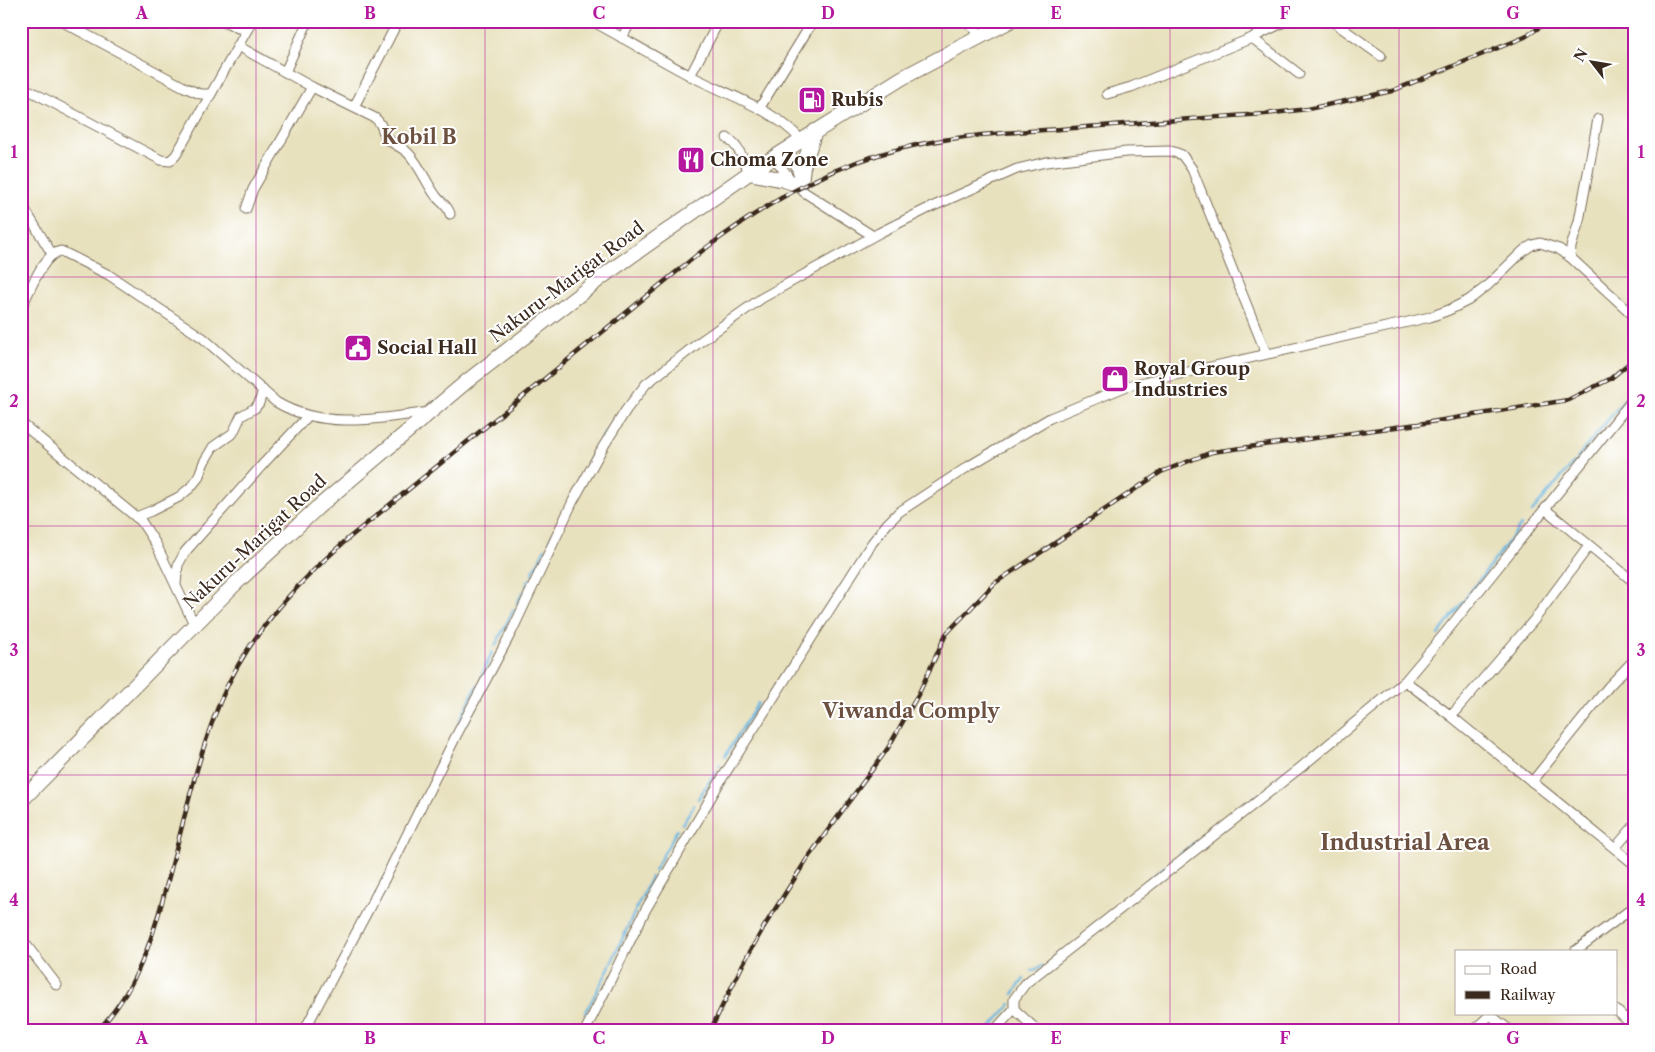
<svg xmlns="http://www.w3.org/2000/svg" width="1655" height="1052" font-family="'Libre Caslon Text',serif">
	<rect width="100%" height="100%" fill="#fff"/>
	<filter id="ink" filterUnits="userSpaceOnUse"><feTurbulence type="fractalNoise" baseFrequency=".02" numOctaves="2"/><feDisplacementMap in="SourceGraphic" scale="10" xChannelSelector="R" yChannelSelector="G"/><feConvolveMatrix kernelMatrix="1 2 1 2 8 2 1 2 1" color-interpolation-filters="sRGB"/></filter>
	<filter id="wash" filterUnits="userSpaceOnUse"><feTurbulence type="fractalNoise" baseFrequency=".0096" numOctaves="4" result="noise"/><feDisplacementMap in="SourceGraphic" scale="20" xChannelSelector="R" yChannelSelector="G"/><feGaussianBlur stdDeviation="1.12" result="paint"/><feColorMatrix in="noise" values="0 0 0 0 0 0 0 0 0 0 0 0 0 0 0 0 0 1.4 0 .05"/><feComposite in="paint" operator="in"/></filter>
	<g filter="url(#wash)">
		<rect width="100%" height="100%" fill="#e8e1be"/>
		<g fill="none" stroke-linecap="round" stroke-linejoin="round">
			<!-- stream -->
			<g stroke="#65b4df" stroke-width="2.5">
				<polyline points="1577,458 1634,388"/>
				<polyline points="586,468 603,436 614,420"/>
				<polyline points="1532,512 1574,462"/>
				<polyline points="550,539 554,532"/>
				<polyline points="532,574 545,549"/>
				<polyline points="526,586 530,579"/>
				<polyline points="517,603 523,592"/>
				<polyline points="1438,635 1521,525"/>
				<polyline points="495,646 514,609"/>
				<polyline points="481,677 492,652"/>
				<polyline points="459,722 477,685"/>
				<polyline points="725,756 758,703"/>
				<polyline points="719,766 720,764"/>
				<polyline points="698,799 716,771"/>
				<polyline points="682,824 694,805"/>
				<polyline points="1179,855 1260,794"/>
				<polyline points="654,871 677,830"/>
				<polyline points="1122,902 1166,866"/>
				<polyline points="1032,971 1042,966"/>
				<polyline points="1013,994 1024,979"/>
				<polyline points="585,1013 605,976 651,877"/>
				<polyline points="987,1031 1011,1004"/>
			</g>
		</g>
	</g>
	<g filter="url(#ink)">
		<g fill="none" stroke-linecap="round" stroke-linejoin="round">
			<defs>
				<g id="minor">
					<polyline points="61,21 184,87 200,94 211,94 252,21"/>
					<polyline points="224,21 238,28 248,28"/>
					<path d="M592 21C625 39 657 58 689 75 725 94 775 109 801 140"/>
					<polyline points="965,21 983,36"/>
					<polyline points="1332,21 1381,56"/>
					<polyline points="622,38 631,21"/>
					<polyline points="1252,38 1299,74"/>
					<path d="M238 46 312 87 375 118C385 127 380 128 386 137 391 144 402 147 408 153 420 165 426 183 436 196 441 203 448 205 450 214"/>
					<polyline points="285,72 308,21"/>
					<polyline points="690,76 719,21"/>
					<polyline points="21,86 161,160 170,161 176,155 211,94"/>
					<polyline points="1107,94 1131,87 1252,38 1286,21"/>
					<polyline points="354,107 398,21"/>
					<polyline points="759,109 813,21"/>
					<path d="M727 138C739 146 744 160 749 173"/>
					<polyline points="789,147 799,176"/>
					<polyline points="774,157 790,179 804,192 873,236"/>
					<polyline points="21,203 52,254"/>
					<polyline points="246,209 253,189 312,87"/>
					<polyline points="1570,257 1571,247 1579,221 1598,119"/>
					<path d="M21 308C29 293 43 253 61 251L109 275 203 338 276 402C322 430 379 419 429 412"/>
					<polyline points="21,423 141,521 156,544 194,624"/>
					<polyline points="1545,509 1634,582"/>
					<polyline points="136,517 151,511 179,497 190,488 198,478 204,462 213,447 233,433 241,416 255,408 259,403 263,390"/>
					<polyline points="176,584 178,565 185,552 265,462 308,416"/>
					<polyline points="1405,681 1451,716 1634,864"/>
					<polyline points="1451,716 1534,620 1589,546"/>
					<polyline points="1532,782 1609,686 1634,660"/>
					<polyline points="21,784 30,793"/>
					<polyline points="1615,848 1634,826"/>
					<polyline points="21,938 57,985"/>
					<polyline points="1575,951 1634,907"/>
					<polyline points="1014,1009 1038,1031"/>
					<polyline points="1616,1010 1634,1027"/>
					<polyline points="1490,1015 1511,1031"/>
					<polyline points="304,1031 391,867 456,736 512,631 573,501 603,447 626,410 646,384 701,341 762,298 879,233 927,209 1017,169 1046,162 1126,152 1171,151 1182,155 1192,169 1266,353"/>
					<polyline points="585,1031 646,909 721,780 872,543 887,524 899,512 969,466 1050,418 1127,386 1430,317 1449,310 1469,300 1487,286 1523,251 1532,245 1540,243 1559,249 1570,257 1634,316"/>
					<polyline points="994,1031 1014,1009 1014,999 1026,983 1300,768 1405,681 1446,632 1634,398"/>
					<polyline points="1473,1031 1492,1013"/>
				</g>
				<g id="primary">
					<polyline points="749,173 784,180 796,184"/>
					<polyline points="801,183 803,167 815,131"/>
					<polyline points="21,801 233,586 317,508 466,382 610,271 749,173 902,78 1010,21"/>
				</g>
			</defs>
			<!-- minor casing -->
			<use href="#minor" stroke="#786a56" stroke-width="11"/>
			<!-- primary casing -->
			<use href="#primary" stroke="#786a56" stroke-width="16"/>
			<!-- minor -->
			<use href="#minor" stroke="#fff" stroke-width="9"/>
			<!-- primary -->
			<use href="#primary" stroke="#fff" stroke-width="14"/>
			<defs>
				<g id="rail">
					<path d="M97 1031C143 984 157 922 173 861 187 808 199 753 220 702 247 636 297 583 350 537L702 251C757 210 816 173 881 154 941 136 999 133 1061 129 1129 124 1197 118 1265 114L1308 109 1392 91 1525 37 1549 21"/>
					<polyline points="710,1031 743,964 765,925 807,859 888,748 919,693 946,634 995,583 1161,472 1212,452 1418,424 1568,400 1610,379 1634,359"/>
				</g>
			</defs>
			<!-- rail casing -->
			<use href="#rail" stroke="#3b2a1e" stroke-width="4.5"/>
			<!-- rail -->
			<use href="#rail" stroke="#fff" stroke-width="2.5" stroke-dasharray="8" stroke-linecap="butt"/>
		</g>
	</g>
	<!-- grid -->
	<path fill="none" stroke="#b5179e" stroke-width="1" stroke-opacity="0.55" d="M256 21V1031M485 21V1031M713 21V1031M942 21V1031M1170 21V1031M1399 21V1031M21 277H1634M21 526H1634M21 775H1634"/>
	<!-- icons -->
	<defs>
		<symbol id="fuel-square" viewBox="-11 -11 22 22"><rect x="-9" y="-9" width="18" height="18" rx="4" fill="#b5179e" stroke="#fff"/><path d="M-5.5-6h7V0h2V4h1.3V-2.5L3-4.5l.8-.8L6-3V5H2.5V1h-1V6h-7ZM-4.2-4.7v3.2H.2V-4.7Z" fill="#fff"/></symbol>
		<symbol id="restaurant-square" viewBox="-11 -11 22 22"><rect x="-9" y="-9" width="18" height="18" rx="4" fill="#b5179e" stroke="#fff"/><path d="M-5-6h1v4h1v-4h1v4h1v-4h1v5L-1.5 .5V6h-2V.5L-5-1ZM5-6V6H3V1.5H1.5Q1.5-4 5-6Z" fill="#fff"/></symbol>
		<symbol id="civic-square" viewBox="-11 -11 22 22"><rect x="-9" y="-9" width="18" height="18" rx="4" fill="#b5179e" stroke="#fff"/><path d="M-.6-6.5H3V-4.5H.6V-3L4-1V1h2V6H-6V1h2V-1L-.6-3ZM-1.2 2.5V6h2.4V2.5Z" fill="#fff"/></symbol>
		<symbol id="shop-square" viewBox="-11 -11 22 22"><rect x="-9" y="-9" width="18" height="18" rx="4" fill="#b5179e" stroke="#fff"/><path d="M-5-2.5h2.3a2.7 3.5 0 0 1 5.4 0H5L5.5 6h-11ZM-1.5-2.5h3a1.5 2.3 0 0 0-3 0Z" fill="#fff"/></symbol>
	</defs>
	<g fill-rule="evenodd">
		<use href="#fuel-square" x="796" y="84" width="32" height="32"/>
		<use href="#restaurant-square" x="675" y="144" width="32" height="32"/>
		<use href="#civic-square" x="342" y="332" width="32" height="32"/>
		<use href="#shop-square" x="1099" y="363" width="32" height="32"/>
	</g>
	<g text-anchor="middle" stroke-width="4" stroke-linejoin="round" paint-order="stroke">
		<!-- poi labels -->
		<g font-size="18" font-weight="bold" fill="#3b2a1e" stroke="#fff" text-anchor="start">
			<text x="831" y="106">Rubis</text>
			<text x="710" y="166">Choma Zone</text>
			<text x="377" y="354">Social Hall</text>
			<text x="1134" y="375">Royal Group<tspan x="1134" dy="21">Industries</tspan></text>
		</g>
		<!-- street labels -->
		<g font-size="18" fill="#3b2a1e" stroke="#fff">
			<text transform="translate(567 282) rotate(-37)" y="6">Nakuru-Marigat Road</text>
			<text transform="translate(255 542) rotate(-43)" y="6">Nakuru-Marigat Road</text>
		</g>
		<!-- quarter labels -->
		<g font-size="20" font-weight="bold" fill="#6d5140" stroke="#fff">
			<text x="419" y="144">Kobil B</text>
			<text x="911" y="718">Viwanda Comply</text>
		</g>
		<!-- district labels -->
		<g font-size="22" font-weight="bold" fill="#6d5140" stroke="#fff">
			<text x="1405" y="850">Industrial Area</text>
		</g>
	</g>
	<!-- margin -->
	<rect width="1655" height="1052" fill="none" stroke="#fff" stroke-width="55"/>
	<!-- legend -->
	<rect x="1455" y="950" width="162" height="65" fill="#ffffff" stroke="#b1aaa5"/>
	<rect x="1465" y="966" width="25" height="8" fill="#ffffff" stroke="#b1aaa5"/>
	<text x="1500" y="974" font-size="15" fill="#3b2a1e">Road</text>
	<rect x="1465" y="991" width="25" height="8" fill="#3b2a1e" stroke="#b1aaa5"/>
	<text x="1500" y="1000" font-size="15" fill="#3b2a1e">Railway</text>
	<!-- north arrow -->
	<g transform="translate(1592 62) rotate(301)" stroke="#ffffff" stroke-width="4" paint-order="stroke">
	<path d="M0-4L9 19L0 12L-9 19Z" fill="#3b2a1e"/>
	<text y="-8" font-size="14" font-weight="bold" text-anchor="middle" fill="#3b2a1e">N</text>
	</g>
	<rect x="28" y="28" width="1600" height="996" fill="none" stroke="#b5179e" stroke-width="2"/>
	<g font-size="16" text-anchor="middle" font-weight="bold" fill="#b5179e">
		<text x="142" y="19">A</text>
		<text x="370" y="19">B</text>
		<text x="599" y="19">C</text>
		<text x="828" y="19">D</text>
		<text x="1056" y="19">E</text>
		<text x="1285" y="19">F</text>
		<text x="1513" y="19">G</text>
		<text x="14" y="158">1</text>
		<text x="1641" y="158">1</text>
		<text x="14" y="407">2</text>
		<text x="1641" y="407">2</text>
		<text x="14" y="656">3</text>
		<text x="1641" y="656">3</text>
		<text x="14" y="906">4</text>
		<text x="1641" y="906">4</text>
		<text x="142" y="1044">A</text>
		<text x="370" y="1044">B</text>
		<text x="599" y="1044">C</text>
		<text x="828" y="1044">D</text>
		<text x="1056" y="1044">E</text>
		<text x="1285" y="1044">F</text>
		<text x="1513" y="1044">G</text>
	</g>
</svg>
